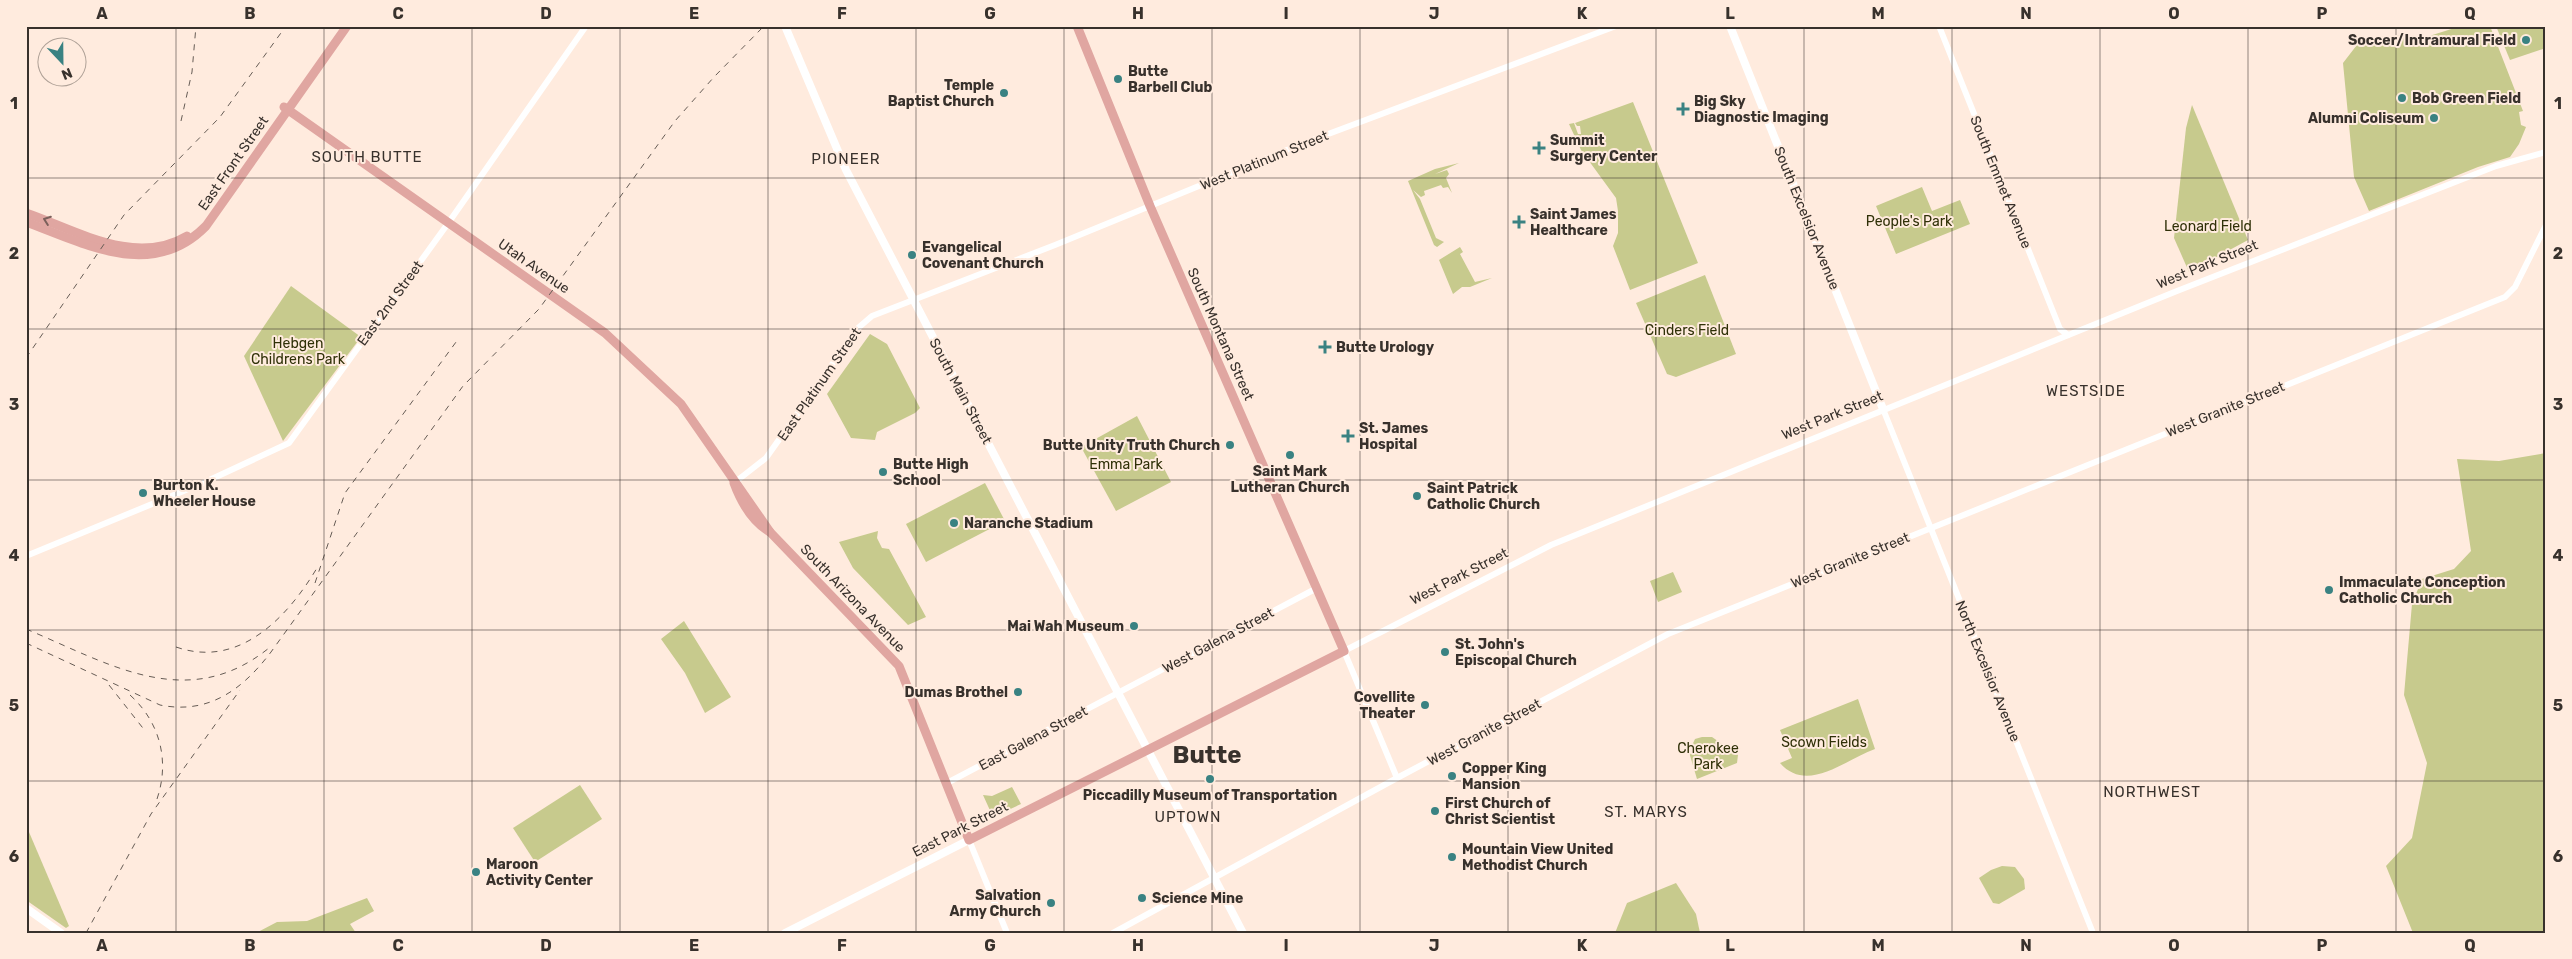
<svg xmlns="http://www.w3.org/2000/svg" width="2572" height="959" font-family="Rubik,sans-serif">
	<rect width="100%" height="100%" fill="#ffebde"/>
	<!-- green -->
	<g fill="#c7ca8d">
		<polygon points="2461,26 2490,26 2523,111 2519,112 2521,125 2526,127 2519,144 2510,157 2478,167 2369,211 2354,177 2343,63 2360,41 2367,38 2405,35 2426,37"/>
		<polygon points="2496,26 2546,26 2546,48 2510,60"/>
		<polygon points="1633,102 1698,263 1630,290 1613,246 1618,233 1618,211 1616,198 1581,150 1569,124 1574,123 1578,134 1581,134 1580,126 1577,126 1575,123"/>
		<polygon points="2192,105 2248,240 2189,272 2174,238 2186,128"/>
		<polygon points="1459,163 1435,174 1447,170 1449,174 1446,178 1452,193 1448,187 1443,188 1441,185 1424,191 1425,195 1421,197 1413,190 1420,199 1436,238 1444,242 1437,247 1434,245 1408,181 1435,169"/>
		<polygon points="1922,187 1932,211 1960,200 1970,224 1896,254 1876,206"/>
		<polygon points="1460,247 1463,252 1460,254 1475,282 1492,278 1470,287 1462,287 1453,294 1439,260"/>
		<polygon points="1705,275 1736,354 1676,377 1667,374 1636,303"/>
		<polygon points="291,286 361,337 283,441 244,356"/>
		<polygon points="870,334 887,344 920,408 915,413 877,432 875,440 851,438 827,394"/>
		<polygon points="1137,416 1171,482 1116,511 1081,447"/>
		<polygon points="2546,453 2546,933 2413,933 2386,866 2412,838 2427,763 2404,695 2412,604 2422,579 2454,569 2471,551 2457,459 2499,461"/>
		<polygon points="985,483 1005,521 926,562 906,524"/>
		<polygon points="878,531 877,538 882,548 889,549 926,617 908,625 853,568 839,542"/>
		<polygon points="1673,572 1682,592 1658,602 1650,581"/>
		<polygon points="684,621 731,697 705,713 685,673 661,639"/>
		<path d="M1858 699 1875 749C1845 760 1807 794 1780 763L1792 758 1780 730Z"/>
		<polygon points="1702,737 1712,737 1738,755 1737,763 1697,779 1689,752 1695,739"/>
		<polygon points="580,785 602,819 535,862 513,828"/>
		<polygon points="1012,787 1021,804 993,817 983,795 992,796"/>
		<polygon points="26,825 69,926 66,928 26,900"/>
		<polygon points="2002,866 2015,867 2024,879 2025,889 1999,904 1993,903 1979,878 1991,870"/>
		<polygon points="1676,883 1696,914 1700,933 1615,933 1627,903"/>
		<polygon points="367,898 374,911 350,924 356,933 256,933 277,922 307,921"/>
	</g>
	<g fill="none" stroke-linecap="round" stroke-linejoin="round">
		<!-- tertiary -->
		<g stroke="#fff" stroke-width="6">
			<polyline points="1939,26 2060,329 2068,335"/>
			<polyline points="1883,409 2093,933"/>
			<polyline points="734,483 766,458 858,328 872,316 1055,245 1299,145 1616,26"/>
			<polyline points="26,556 203,483 289,443 449,222 586,26"/>
			<polyline points="1397,778 1344,651 1551,545 2177,291 2496,166 2546,152"/>
			<polyline points="947,783 1317,588"/>
			<polyline points="969,840 1007,933"/>
			<polyline points="1113,933 1397,778 1668,634 2505,297 2515,287 2546,225"/>
		</g>
		<!-- secondary -->
		<g stroke="#fff" stroke-width="8">
			<polyline points="785,26 846,170 1243,933"/>
			<polyline points="1730,26 1883,409"/>
			<polyline points="26,908 61,933"/>
			<polyline points="785,933 969,840"/>
		</g>
		<!-- primary -->
		<g stroke="#e0a6a1" stroke-width="9">
			<polyline points="284,107 605,333 681,404 770,532"/>
			<path d="M26 213C76 230 135 267 187 236"/>
			<path d="M26 222C86 244 152 281 206 226L347 26"/>
			<path d="M734 483C741 502 753 522 770 532L899 666 969 840 1344 651 1150 206 1077 26"/>
		</g>
		<!-- rail -->
		<g stroke="#665c55" stroke-width="1" stroke-dasharray="6 6" stroke-linecap="butt">
			<polyline points="181,121 192,72 196,26"/>
			<polyline points="26,358 124,215 220,117 286,26"/>
			<polyline points="315,583 345,493 459,338"/>
			<path d="M26 629C108 663 187 714 269 648"/>
			<path d="M26 643 160 705C209 715 243 689 271 652L463 386 539 309 675 121 714 77 764 26"/>
			<path d="M176 647C239 669 287 618 317 568"/>
			<polyline points="109,685 146,732"/>
			<path d="M130 695C160 722 170 761 157 799"/>
			<polyline points="86,933 151,814 240,690"/>
		</g>
	</g>
	<!-- one-way arrows -->
	<defs><path id="oneway-chevron" d="M-2-3.5L2.5 0L-2 3.5" fill="none" stroke-width="1.6" stroke-linecap="round" stroke-linejoin="round" transform="scale(1.25)"/></defs>
	<use stroke="#7b605b" href="#oneway-chevron" transform="translate(47 220) rotate(-160)"/>
	<!-- grid -->
	<path fill="none" stroke="#38312c" stroke-width="1" stroke-opacity="0.55" d="M176 26V933M324 26V933M472 26V933M620 26V933M768 26V933M916 26V933M1064 26V933M1212 26V933M1360 26V933M1508 26V933M1656 26V933M1804 26V933M1952 26V933M2100 26V933M2248 26V933M2396 26V933M26 178H2546M26 329H2546M26 480H2546M26 630H2546M26 781H2546"/>
	<!-- markers -->
	<g fill="#3a8282" stroke="#ffebde" stroke-width="2">
		<circle cx="2526" cy="40" r="5"/>
		<circle cx="1118" cy="79" r="5"/>
		<circle cx="1004" cy="93" r="5"/>
		<circle cx="2402" cy="98" r="5"/>
		<path d="M1680.5 101.5h5v5h5v5h-5v5h-5v-5h-5v-5h5z"/>
		<circle cx="2434" cy="118" r="5"/>
		<path d="M1536.5 140.5h5v5h5v5h-5v5h-5v-5h-5v-5h5z"/>
		<path d="M1516.5 214.5h5v5h5v5h-5v5h-5v-5h-5v-5h5z"/>
		<circle cx="912" cy="255" r="5"/>
		<path d="M1322.5 339.5h5v5h5v5h-5v5h-5v-5h-5v-5h5z"/>
		<path d="M1345.5 428.5h5v5h5v5h-5v5h-5v-5h-5v-5h5z"/>
		<circle cx="1230" cy="445" r="5"/>
		<circle cx="1290" cy="455" r="5"/>
		<circle cx="883" cy="472" r="5"/>
		<circle cx="143" cy="493" r="5"/>
		<circle cx="1417" cy="496" r="5"/>
		<circle cx="954" cy="523" r="5"/>
		<circle cx="2329" cy="590" r="5"/>
		<circle cx="1134" cy="626" r="5"/>
		<circle cx="1445" cy="652" r="5"/>
		<circle cx="1018" cy="692" r="5"/>
		<circle cx="1425" cy="705" r="5"/>
		<circle cx="1452" cy="776" r="5"/>
		<circle cx="1210" cy="779" r="5"/>
		<circle cx="1435" cy="811" r="5"/>
		<circle cx="1452" cy="857" r="5"/>
		<circle cx="476" cy="872" r="5"/>
		<circle cx="1142" cy="898" r="5"/>
		<circle cx="1051" cy="903" r="5"/>
	</g>
	<g text-anchor="middle" stroke-width="4" stroke-linejoin="round" paint-order="stroke">
		<!-- poi labels -->
		<g font-size="14" font-weight="bold" fill="#38312c" stroke="#ffebde" text-anchor="start">
			<text x="2516" y="45" text-anchor="end">Soccer/Intramural Field</text>
			<text x="1128" y="76">Butte<tspan x="1128" dy="16">Barbell Club</tspan></text>
			<text x="994" y="90" text-anchor="end">Temple<tspan x="994" dy="16">Baptist Church</tspan></text>
			<text x="2412" y="103">Bob Green Field</text>
			<text x="1694" y="106">Big Sky<tspan x="1694" dy="16">Diagnostic Imaging</tspan></text>
			<text x="2424" y="123" text-anchor="end">Alumni Coliseum</text>
			<text x="1550" y="145">Summit<tspan x="1550" dy="16">Surgery Center</tspan></text>
			<text x="1530" y="219">Saint James<tspan x="1530" dy="16">Healthcare</tspan></text>
			<text x="922" y="252">Evangelical<tspan x="922" dy="16">Covenant Church</tspan></text>
			<text x="1336" y="352">Butte Urology</text>
			<text x="1359" y="433">St. James<tspan x="1359" dy="16">Hospital</tspan></text>
			<text x="1220" y="450" text-anchor="end">Butte Unity Truth Church</text>
			<text x="893" y="469">Butte High<tspan x="893" dy="16">School</tspan></text>
			<text x="1290" y="476" text-anchor="middle">Saint Mark<tspan x="1290" dy="16">Lutheran Church</tspan></text>
			<text x="153" y="490">Burton K.<tspan x="153" dy="16">Wheeler House</tspan></text>
			<text x="1427" y="493">Saint Patrick<tspan x="1427" dy="16">Catholic Church</tspan></text>
			<text x="964" y="528">Naranche Stadium</text>
			<text x="2339" y="587">Immaculate Conception<tspan x="2339" dy="16">Catholic Church</tspan></text>
			<text x="1124" y="631" text-anchor="end">Mai Wah Museum</text>
			<text x="1455" y="649">St. John's<tspan x="1455" dy="16">Episcopal Church</tspan></text>
			<text x="1008" y="697" text-anchor="end">Dumas Brothel</text>
			<text x="1415" y="702" text-anchor="end">Covellite<tspan x="1415" dy="16">Theater</tspan></text>
			<text x="1462" y="773">Copper King<tspan x="1462" dy="16">Mansion</tspan></text>
			<text x="1210" y="800" text-anchor="middle">Piccadilly Museum of Transportation</text>
			<text x="1445" y="808">First Church of<tspan x="1445" dy="16">Christ Scientist</tspan></text>
			<text x="1462" y="854">Mountain View United<tspan x="1462" dy="16">Methodist Church</tspan></text>
			<text x="486" y="869">Maroon<tspan x="486" dy="16">Activity Center</tspan></text>
			<text x="1041" y="900" text-anchor="end">Salvation<tspan x="1041" dy="16">Army Church</tspan></text>
			<text x="1152" y="903">Science Mine</text>
		</g>
		<!-- street labels -->
		<g font-size="14" fill="#38312c" stroke="#ffebde">
			<text transform="translate(1264 160) rotate(-22)" y="5">West Platinum Street</text>
			<text transform="translate(233 163) rotate(-55)" y="5">East Front Street</text>
			<text transform="translate(2001 182) rotate(68)" y="5">South Emmet Avenue</text>
			<text transform="translate(1807 218) rotate(68)" y="5">South Excelsior Avenue</text>
			<text transform="translate(2207 264) rotate(-22)" y="5">West Park Street</text>
			<text transform="translate(534 266) rotate(35)" y="5">Utah Avenue</text>
			<text transform="translate(390 303) rotate(-54)" y="5">East 2nd Street</text>
			<text transform="translate(1221 334) rotate(66)" y="5">South Montana Street</text>
			<text transform="translate(819 384) rotate(-55)" y="5">East Platinum Street</text>
			<text transform="translate(961 391) rotate(62)" y="5">South Main Street</text>
			<text transform="translate(2225 409) rotate(-22)" y="5">West Granite Street</text>
			<text transform="translate(1832 415) rotate(-22)" y="5">West Park Street</text>
			<text transform="translate(1850 560) rotate(-22)" y="5">West Granite Street</text>
			<text transform="translate(1459 576) rotate(-27)" y="5">West Park Street</text>
			<text transform="translate(853 598) rotate(46)" y="5">South Arizona Avenue</text>
			<text transform="translate(1218 640) rotate(-28)" y="5">West Galena Street</text>
			<text transform="translate(1988 671) rotate(68)" y="5">North Excelsior Avenue</text>
			<text transform="translate(1484 732) rotate(-28)" y="5">West Granite Street</text>
			<text transform="translate(1033 738) rotate(-28)" y="5">East Galena Street</text>
			<text transform="translate(960 829) rotate(-27)" y="5">East Park Street</text>
		</g>
		<!-- park labels -->
		<g font-size="14" fill="#2f3007" stroke="#ffebde">
			<text x="1909" y="226">People's Park</text>
			<text x="2208" y="231">Leonard Field</text>
			<text x="1687" y="335">Cinders Field</text>
			<text x="298" y="348">Hebgen<tspan x="298" dy="16">Childrens Park</tspan></text>
			<text x="1126" y="469">Emma Park</text>
			<text x="1824" y="747">Scown Fields</text>
			<text x="1708" y="753">Cherokee<tspan x="1708" dy="16">Park</tspan></text>
		</g>
		<!-- neighbourhood labels -->
		<g font-size="15" letter-spacing="1" fill="#38312c" stroke="#ffebde">
			<text x="367" y="162">SOUTH BUTTE</text>
			<text x="846" y="164">PIONEER</text>
			<text x="2086" y="396">WESTSIDE</text>
			<text x="2152" y="797">NORTHWEST</text>
			<text x="1646" y="817">ST. MARYS</text>
			<text x="1188" y="822">UPTOWN</text>
		</g>
		<!-- town labels -->
		<g font-size="24" font-weight="bold" fill="#38312c" stroke="#ffebde">
			<text x="1207" y="763">Butte</text>
		</g>
	</g>
	<!-- border -->
	<rect width="2572" height="959" fill="none" stroke="#ffebde" stroke-width="55"/>
	<!-- north arrow -->
	<g transform="translate(62 62) rotate(158)"><circle r="24" fill="#ffebde" stroke="#afa197"/>
	<path d="M0-4L9 19L0 12L-9 19Z" fill="#3a8282"/>
	<text y="-8" font-size="14" font-weight="bold" text-anchor="middle" fill="#38312c">N</text>
	</g>
	<rect x="28" y="28" width="2516" height="904" fill="none" stroke="#38312c" stroke-width="2"/>
	<g font-size="16" text-anchor="middle" font-weight="bold" fill="#38312c">
		<text x="102" y="19">A</text>
		<text x="250" y="19">B</text>
		<text x="398" y="19">C</text>
		<text x="546" y="19">D</text>
		<text x="694" y="19">E</text>
		<text x="842" y="19">F</text>
		<text x="990" y="19">G</text>
		<text x="1138" y="19">H</text>
		<text x="1286" y="19">I</text>
		<text x="1434" y="19">J</text>
		<text x="1582" y="19">K</text>
		<text x="1730" y="19">L</text>
		<text x="1878" y="19">M</text>
		<text x="2026" y="19">N</text>
		<text x="2174" y="19">O</text>
		<text x="2322" y="19">P</text>
		<text x="2470" y="19">Q</text>
		<text x="14" y="109">1</text>
		<text x="2558" y="109">1</text>
		<text x="14" y="259">2</text>
		<text x="2558" y="259">2</text>
		<text x="14" y="410">3</text>
		<text x="2558" y="410">3</text>
		<text x="14" y="561">4</text>
		<text x="2558" y="561">4</text>
		<text x="14" y="711">5</text>
		<text x="2558" y="711">5</text>
		<text x="14" y="862">6</text>
		<text x="2558" y="862">6</text>
		<text x="102" y="951">A</text>
		<text x="250" y="951">B</text>
		<text x="398" y="951">C</text>
		<text x="546" y="951">D</text>
		<text x="694" y="951">E</text>
		<text x="842" y="951">F</text>
		<text x="990" y="951">G</text>
		<text x="1138" y="951">H</text>
		<text x="1286" y="951">I</text>
		<text x="1434" y="951">J</text>
		<text x="1582" y="951">K</text>
		<text x="1730" y="951">L</text>
		<text x="1878" y="951">M</text>
		<text x="2026" y="951">N</text>
		<text x="2174" y="951">O</text>
		<text x="2322" y="951">P</text>
		<text x="2470" y="951">Q</text>
	</g>
</svg>
